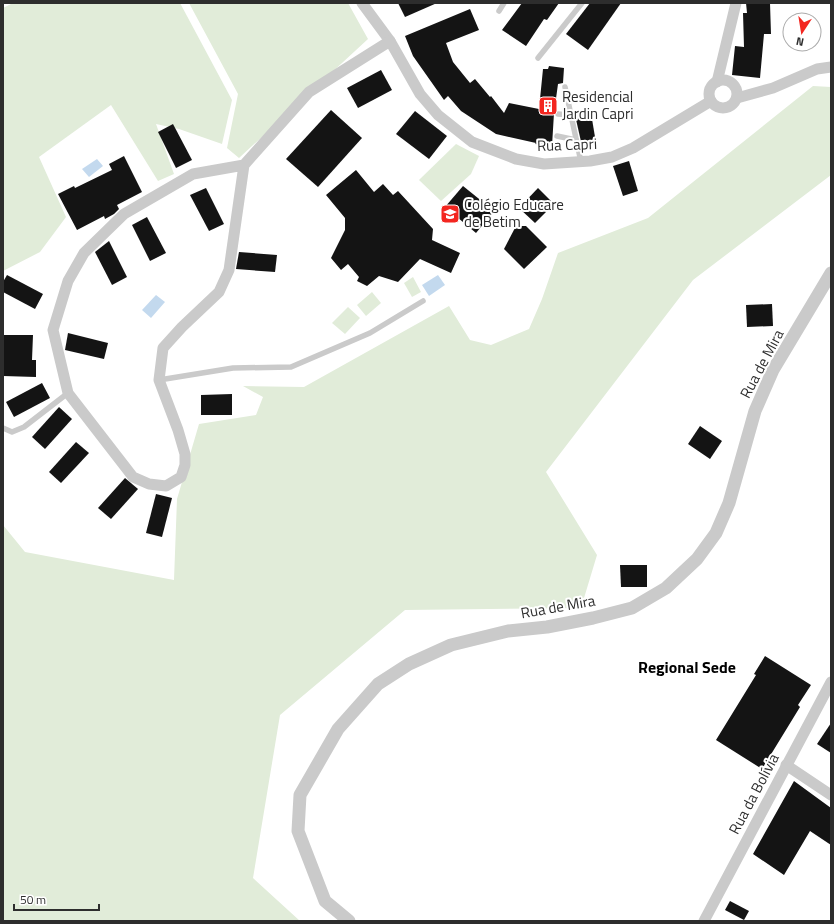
<svg xmlns="http://www.w3.org/2000/svg" width="834" height="924" font-family="'Titillium Web',sans-serif">
	<rect width="100%" height="100%" fill="#fff"/>
	<!-- green -->
	<g fill="#e1ecd9">
		<polygon points="13,3 180,3 232,100 222,144 179,129 156,124 174,174 158,181 111,105 39,157 66,217 40,252 3,271 3,8"/>
		<polygon points="189,3 348,3 368,39 239,158 227,148 238,94"/>
		<polygon points="813,86 831,87 831,175 693,280 546,472 597,555 581,608 405,610 280,715 253,878 300,921 3,921 3,525 25,552 174,580 177,499 199,424 256,415 263,397 243,386 304,387 449,306 470,340 491,345 529,329 542,299 558,253 648,218"/>
		<polygon points="456,144 479,156 471,174 441,201 419,180"/>
		<polygon points="413,277 421,292 412,297 404,283"/>
		<polygon points="372,292 381,303 366,316 357,305"/>
		<polygon points="348,307 360,318 345,334 332,323"/>
	</g>
	<!-- water -->
	<g fill="#c3d9ee">
		<polygon points="97,159 103,166 89,177 82,169"/>
		<polygon points="438,275 445,285 429,296 422,285"/>
		<polygon points="156,295 165,302 151,318 142,310"/>
	</g>
	<!-- building -->
	<g fill="#141414">
		<polygon points="398,3 437,3 405,17"/>
		<polygon points="522,3 559,3 547,20 544,19 526,46 502,30"/>
		<polygon points="590,3 621,3 588,50 566,34"/>
		<polygon points="746,3 770,3 771,34 764,34 760,78 732,75 735,46 744,47 743,13 747,13"/>
		<polygon points="470,9 479,30 446,43 453,62 470,83 475,79 490,97 491,96 504,113 509,103 539,109 543,69 548,69 549,66 564,68 563,83 558,84 554,113 552,146 535,144 536,143 496,134 461,111 448,96 444,100 413,56 405,36"/>
		<polygon points="381,70 392,90 358,108 347,88"/>
		<polygon points="331,110 362,138 318,187 286,159"/>
		<polygon points="415,111 447,136 429,159 396,134"/>
		<polygon points="591,113 596,143 582,146 575,115"/>
		<polygon points="173,124 192,160 176,168 158,132"/>
		<polygon points="124,156 142,192 117,205 119,209 114,214 105,219 104,216 77,230 58,194 74,186 75,188 112,170 109,164"/>
		<polygon points="629,161 638,191 623,196 613,166"/>
		<polygon points="356,170 374,192 383,184 393,195 398,191 433,229 432,240 460,253 451,273 420,259 398,282 379,276 367,286 357,281 359,277 348,264 341,270 331,258 345,230 345,218 326,195"/>
		<polygon points="463,186 494,211 476,233 445,207"/>
		<polygon points="206,188 224,224 209,231 190,195"/>
		<polygon points="538,188 554,204 535,223 519,208"/>
		<polygon points="147,217 166,253 150,261 132,225"/>
		<polygon points="516,226 526,226 547,247 524,269 504,249"/>
		<polygon points="109,241 127,277 112,285 95,252"/>
		<polygon points="239,252 277,255 275,272 236,269"/>
		<polygon points="7,275 43,294 35,309 3,292 3,282"/>
		<polygon points="772,304 773,326 747,327 746,305"/>
		<polygon points="68,333 108,343 104,359 65,350"/>
		<polygon points="3,335 33,335 32,360 36,360 36,377 3,376"/>
		<polygon points="42,383 50,398 14,417 6,402"/>
		<polygon points="232,394 232,415 201,415 201,395"/>
		<polygon points="59,407 72,419 45,449 32,437"/>
		<polygon points="700,426 722,441 710,459 688,444"/>
		<polygon points="76,442 89,453 61,483 49,472"/>
		<polygon points="125,478 138,489 111,519 98,508"/>
		<polygon points="156,494 172,498 162,537 146,533"/>
		<polygon points="620,565 647,565 647,587 621,587"/>
		<polygon points="765,656 811,685 798,705 800,707 762,769 716,740 756,675 754,674"/>
		<polygon points="831,723 831,753 817,744"/>
		<polygon points="794,781 831,808 831,845 810,831 784,875 753,854"/>
		<polygon points="730,901 749,911 744,920 725,910"/>
	</g>
	<g fill="none" stroke-linecap="round" stroke-linejoin="round">
		<!-- service -->
		<g stroke="#cacaca" stroke-width="5.5">
			<polyline points="499,11 504,3"/>
			<polyline points="538,58 582,3"/>
			<polyline points="565,87 581,162"/>
			<polyline points="558,114 570,115"/>
			<polyline points="557,136 576,140"/>
			<polyline points="159,380 233,368 291,367 370,333 423,301"/>
			<polyline points="3,428 12,432 24,427 68,393"/>
		</g>
		<!-- minor -->
		<g stroke="#cacaca" stroke-width="11">
			<polyline points="362,3 390,41 420,94 438,115 472,142 516,159 544,164 590,161 612,157 633,148 711,101"/>
			<circle cx="723" cy="94" r="14"/>
			<polyline points="717,82 736,3"/>
			<polyline points="737,98 773,88 817,69 831,67"/>
			<polyline points="244,165 193,174 124,214 84,253 68,281 53,330 68,393 133,477 149,484 166,486 181,477 185,465 185,454 178,430 159,380 163,348 182,327 219,292 229,270 244,165 309,92 390,41"/>
			<polyline points="786,765 831,795"/>
			<polyline points="704,921 831,682"/>
		</g>
		<!-- tertiary -->
		<polyline stroke="#cacaca" stroke-width="13" points="349,921 325,901 298,831 300,795 338,729 378,684 409,664 451,645 508,631 547,627 593,618 632,608 666,588 697,559 716,533 729,503 755,411 773,370 831,273"/>
	</g>
	<!-- icons -->
	<defs>
		<symbol id="building-square" viewBox="-11 -11 22 22"><rect x="-9" y="-9" width="18" height="18" rx="4" fill="#f32620" stroke="#fff"/><path d="M-4-6H4V6H1V3H-1V6H-4ZM-2.5-4.3h1.7v1.8h-1.7ZM.8-4.3h1.7v1.8H.8ZM-2.5-1h1.7V.8h-1.7ZM.8-1h1.7V.8H.8Z" fill="#fff"/></symbol>
		<symbol id="school-square" viewBox="-11 -11 22 22"><rect x="-9" y="-9" width="18" height="18" rx="4" fill="#f32620" stroke="#fff"/><path d="M0-5L7-2L0 1L-7-2ZM-4 1L0 2.5L4 1V4Q0 6-4 4Z" fill="#fff"/></symbol>
	</defs>
	<g fill-rule="evenodd">
		<use href="#building-square" x="537" y="95" width="22" height="22"/>
		<use href="#school-square" x="439" y="203" width="22" height="22"/>
	</g>
	<g text-anchor="middle" stroke-width="4" stroke-linejoin="round" paint-order="stroke">
		<!-- poi labels -->
		<g font-size="15" fill="#2d2d2d" stroke="#fff" text-anchor="start">
			<text x="562" y="102">Residencial<tspan x="562" dy="17">Jardin Capri</tspan></text>
			<text x="464" y="210">Colégio Educare<tspan x="464" dy="17">de Betim</tspan></text>
		</g>
		<!-- street labels -->
		<g font-size="15" fill="#2d2d2d" stroke="#fff">
			<text transform="translate(567 145) rotate(-2)" y="5">Rua Capri</text>
			<text transform="translate(762 364) rotate(-62)" y="5">Rua de Mira</text>
			<text transform="translate(558 607) rotate(-10)" y="5">Rua de Mira</text>
			<text transform="translate(754 794) rotate(-62)" y="5">Rua da Bolívia</text>
		</g>
		<!-- neighbourhood labels -->
		<g font-size="16" font-weight="bold" fill="#000" stroke="#fff">
			<text x="687" y="673">Regional Sede</text>
		</g>
	</g>
	<!-- border -->
	<rect width="834" height="924" fill="none" stroke="#2d2d2d" stroke-width="8"/>
	<!-- north arrow -->
	<g transform="translate(802 32) rotate(192)"><circle r="19" fill="#ffffff" stroke="#ababab"/>
	<path d="M0-3L7 15L0 10L-7 15Z" fill="#f32620"/>
	<text y="-6" font-size="11" font-weight="bold" text-anchor="middle" fill="#2d2d2d">N</text>
	</g>
	<!-- scale -->
	<path d="M14 904v6h85v-6" fill="none" stroke="#2d2d2d" stroke-width="2"/>
	<text x="20" y="904" font-size="12" fill="#2d2d2d" stroke="#ffffff" stroke-width="3" paint-order="stroke">50 m</text>
</svg>
